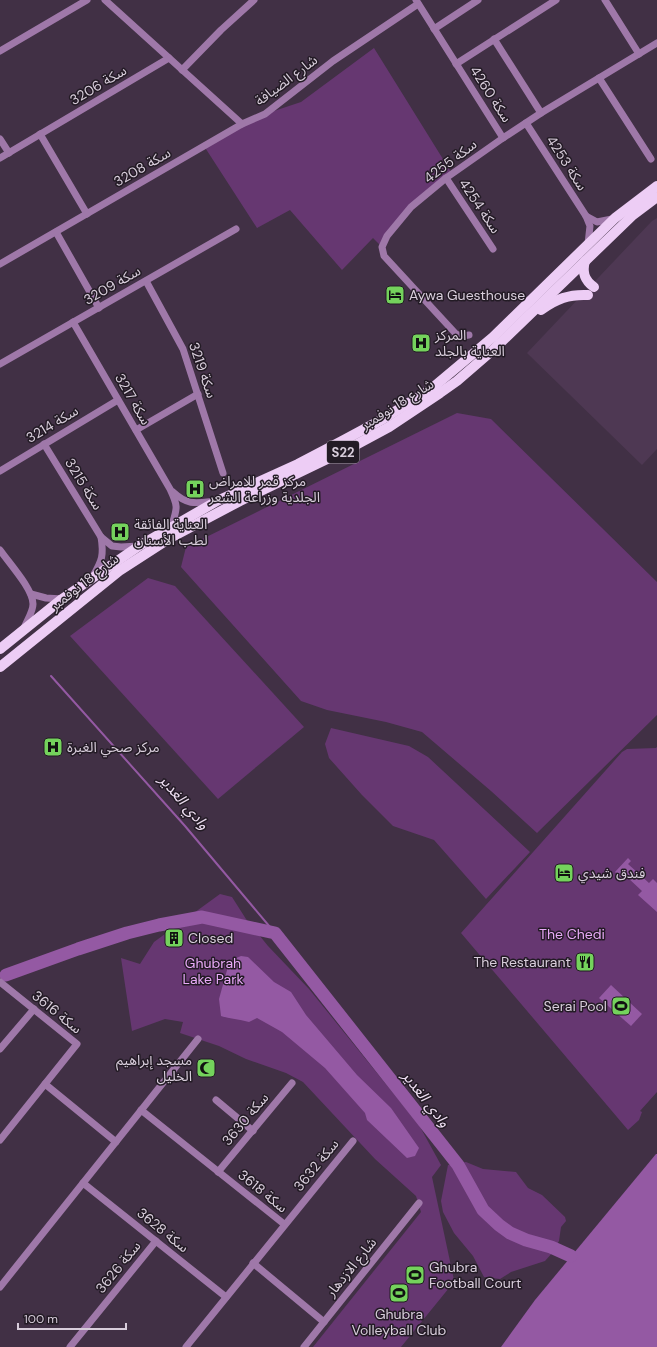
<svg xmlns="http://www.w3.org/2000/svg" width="657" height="1347" font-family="'DM Sans','Noto Sans Arabic',sans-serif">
	<rect width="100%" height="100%" fill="#413045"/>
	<!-- built -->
	<polygon fill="#4e3853" points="657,218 657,449 642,465 527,353 652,221"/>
	<!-- green -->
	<g fill="#663771">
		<polygon points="374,48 451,172 411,207 382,247 373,238 342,270 290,210 257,228 204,146 265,114 301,102"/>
		<polygon points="457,413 491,419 657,582 657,715 537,833 491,791 422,732 386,722 327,710 301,701 181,567 186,547"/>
		<polygon points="148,578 175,586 304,727 218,799 70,636"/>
		<polygon points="331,728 409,746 428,757 530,852 486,899 434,840 393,826 362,795 329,758 325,744"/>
		<polygon points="657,747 657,1092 640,1111 642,1112 639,1120 628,1130 461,933 622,752 627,749 656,748"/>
		<polygon points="220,894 232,897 246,919 268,946 309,989 419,1125 441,1165 432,1177 454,1280 449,1288 401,1347 313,1347 421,1212 416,1196 375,1159 303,1082 286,1073 246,1059 219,1046 180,1033 183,1022 165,1019 132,1031 121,958 140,964 154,942"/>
		<polygon points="466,1162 483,1169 516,1172 528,1188 542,1195 565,1217 566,1221 561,1227 559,1241 553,1252 545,1261 511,1272 500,1279 484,1277 473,1256 454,1233 443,1212 441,1201 448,1165"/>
	</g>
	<!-- water -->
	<g fill="#9459a3">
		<polygon points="628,858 631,861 628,864 649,883 653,879 657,883 657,912 638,895 642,891 627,877 624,880 615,872"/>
		<path d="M241 956 248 957 274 982 291 992 306 1015 357 1075 391 1108 419 1148 415 1156 407 1158 367 1120 365 1113 325 1068 282 1032 257 1018 249 1022C239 1019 230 1019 221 1016L219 999 229 963 234 959Z"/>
		<polygon points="611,985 642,1014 631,1026 599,998"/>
		<polygon points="656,1154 657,1154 657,1347 501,1347 535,1300"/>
	</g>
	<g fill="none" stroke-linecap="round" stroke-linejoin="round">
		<!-- stream -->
		<polyline stroke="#9459a3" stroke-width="2" points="51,676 185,826 275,933"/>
		<!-- river -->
		<polyline stroke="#9459a3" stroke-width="13" points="6,975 78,949 127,933 159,925 202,917 275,933 458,1165 483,1210 499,1225 510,1233 526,1240 551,1247 571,1256"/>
		<!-- minor -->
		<g stroke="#9f78a9" stroke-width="7">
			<polyline points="105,0 242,124 265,114 333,61 418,4"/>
			<polyline points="416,0 503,138"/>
			<polyline points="605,0 639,54"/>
			<polyline points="434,29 478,0"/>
			<polyline points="494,39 541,113"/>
			<polyline points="0,51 87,0"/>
			<polyline points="456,64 556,0"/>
			<polyline points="182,70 221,30 254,0"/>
			<polyline points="599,78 651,159"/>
			<polyline points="526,123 586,216 590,226 588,244"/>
			<polyline points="40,134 87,214"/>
			<polyline points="0,139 9,153"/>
			<polyline points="0,158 169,58"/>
			<polyline points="446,178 493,249"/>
			<polyline points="586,216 597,222 612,219"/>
			<polyline points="56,232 99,308"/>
			<polyline points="0,264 242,124"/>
			<polyline points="146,281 183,349 223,473"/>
			<path d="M73 322 170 489C179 508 177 508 171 528"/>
			<polyline points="469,335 462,336 456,334 384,256 382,247 387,236 411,207 446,178 503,138 541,113 657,43"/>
			<polyline points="0,364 236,229"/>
			<polyline points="136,430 198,394"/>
			<polyline points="44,444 101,537 112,546 121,547 139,546"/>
			<polyline points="0,471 118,400"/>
			<path d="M173 492C188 506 197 503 215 501"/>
			<path d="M0 550C9 563 33 589 33 604 33 612 27 620 24 628"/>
			<path d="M93 576C102 561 104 555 101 537"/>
			<polyline points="31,594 46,598 62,599"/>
			<polyline points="0,982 77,1044 0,1140"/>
			<polyline points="0,1049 34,1009"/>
			<polyline points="45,1084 116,1142"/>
			<polyline points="216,1100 253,1131"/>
			<polyline points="141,1110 284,1224"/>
			<polyline points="218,1172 292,1083"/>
			<polyline points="83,1183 226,1297"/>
			<polyline points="253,1263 324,1322"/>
			<polyline points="0,1287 198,1039"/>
			<polyline points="70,1347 156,1241"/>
			<polyline points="186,1347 353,1141"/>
			<polyline points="304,1347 419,1203"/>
		</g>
		<!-- major -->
		<g stroke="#edcdf5" stroke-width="10">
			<path d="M585 261C582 272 584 280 594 287"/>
			<path d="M541 310C556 299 569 294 588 295"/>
			<polyline points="0,649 62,599 139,546 217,501 298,464 342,441 383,419 431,389 493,337 615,218 657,186"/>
			<polyline points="0,667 119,571 170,538 240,501 350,448 389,427 440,393 457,381 494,349 633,215 657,197"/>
		</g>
	</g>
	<!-- icons -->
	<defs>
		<symbol id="hotel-square" viewBox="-11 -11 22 22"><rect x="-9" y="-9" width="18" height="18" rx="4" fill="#74d25c" stroke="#231b25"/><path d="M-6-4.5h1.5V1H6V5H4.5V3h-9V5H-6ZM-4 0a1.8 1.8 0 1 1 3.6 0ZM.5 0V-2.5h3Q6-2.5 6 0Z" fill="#111"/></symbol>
		<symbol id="hospital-square" viewBox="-11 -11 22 22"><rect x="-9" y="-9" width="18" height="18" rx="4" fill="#74d25c" stroke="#231b25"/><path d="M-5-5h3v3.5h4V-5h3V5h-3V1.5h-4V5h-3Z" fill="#111"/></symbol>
		<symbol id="building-square" viewBox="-11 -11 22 22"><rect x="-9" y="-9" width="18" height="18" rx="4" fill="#74d25c" stroke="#231b25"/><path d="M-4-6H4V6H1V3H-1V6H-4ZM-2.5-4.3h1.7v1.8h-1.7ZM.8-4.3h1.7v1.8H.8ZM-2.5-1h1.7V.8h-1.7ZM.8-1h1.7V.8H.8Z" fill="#111"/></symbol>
		<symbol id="restaurant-square" viewBox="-11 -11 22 22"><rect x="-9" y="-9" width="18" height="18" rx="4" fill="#74d25c" stroke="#231b25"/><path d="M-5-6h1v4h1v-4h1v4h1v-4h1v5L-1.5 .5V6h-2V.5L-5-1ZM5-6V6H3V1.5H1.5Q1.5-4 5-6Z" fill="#111"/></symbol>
		<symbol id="stadium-square" viewBox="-11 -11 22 22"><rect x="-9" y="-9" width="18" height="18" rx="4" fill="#74d25c" stroke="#231b25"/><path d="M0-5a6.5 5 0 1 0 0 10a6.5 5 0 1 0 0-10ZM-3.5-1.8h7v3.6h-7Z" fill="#111"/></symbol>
		<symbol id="mosque-square" viewBox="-11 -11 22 22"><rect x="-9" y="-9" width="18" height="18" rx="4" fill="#74d25c" stroke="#231b25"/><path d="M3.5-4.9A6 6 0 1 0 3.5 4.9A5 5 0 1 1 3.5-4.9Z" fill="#111"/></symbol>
	</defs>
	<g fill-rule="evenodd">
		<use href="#hotel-square" x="384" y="284" width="22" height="22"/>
		<use href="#hospital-square" x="410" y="332" width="22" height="22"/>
		<use href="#hospital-square" x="184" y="478" width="22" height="22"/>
		<use href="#hospital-square" x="109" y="521" width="22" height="22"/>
		<use href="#hospital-square" x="42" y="736" width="22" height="22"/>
		<use href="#hotel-square" x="553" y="862" width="22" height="22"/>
		<use href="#building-square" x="163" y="927" width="22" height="22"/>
		<use href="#restaurant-square" x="574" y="951" width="22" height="22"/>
		<use href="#stadium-square" x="610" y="995" width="22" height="22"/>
		<use href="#mosque-square" x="195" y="1057" width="22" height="22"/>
		<use href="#stadium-square" x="404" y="1264" width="22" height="22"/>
		<use href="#stadium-square" x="388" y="1282" width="22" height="22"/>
	</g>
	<g text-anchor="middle" stroke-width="3" stroke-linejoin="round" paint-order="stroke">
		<!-- shield labels -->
		<rect fill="#231b25" stroke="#a298a4" stroke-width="1" x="327" y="441" width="32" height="22" rx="3"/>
		<g font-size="13" font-weight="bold" fill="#d8cddb">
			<text x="343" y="457">S22</text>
		</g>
		<!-- street labels -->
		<g font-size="14" fill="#d8cddb" stroke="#231b25">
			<text transform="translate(286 80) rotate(-37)" y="5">شارع الضيافة</text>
			<text transform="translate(98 85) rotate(-31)" y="5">سكة 3206</text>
			<text transform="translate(491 94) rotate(57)" y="5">سكة 4260</text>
			<text transform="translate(450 161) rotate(-37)" y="5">سكة 4255</text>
			<text transform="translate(567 163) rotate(57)" y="5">سكة 4253</text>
			<text transform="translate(142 167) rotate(-30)" y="5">سكة 3208</text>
			<text transform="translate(480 206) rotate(56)" y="5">سكة 4254</text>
			<text transform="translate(112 285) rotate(-30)" y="5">سكة 3209</text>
			<text transform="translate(203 370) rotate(71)" y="5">سكة 3219</text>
			<text transform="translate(133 399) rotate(60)" y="5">سكة 3217</text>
			<text transform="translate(397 404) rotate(-32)" y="5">شارع 18 نوفمبر</text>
			<text transform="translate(52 424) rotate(-31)" y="5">سكة 3214</text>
			<text transform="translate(84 484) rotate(58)" y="5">سكة 3215</text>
			<text transform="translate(84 582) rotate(-38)" y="5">شارع 18 نوفمبر</text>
			<text transform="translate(57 1012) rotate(39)" y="5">سكة 3616</text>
			<text transform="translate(245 1119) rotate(-50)" y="5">سكة 3630</text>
			<text transform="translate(316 1165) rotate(-51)" y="5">سكة 3632</text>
			<text transform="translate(263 1191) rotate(39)" y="5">سكة 3618</text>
			<text transform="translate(163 1230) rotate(39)" y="5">سكة 3628</text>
			<text transform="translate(118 1267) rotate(-51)" y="5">سكة 3626</text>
			<text transform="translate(351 1267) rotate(-51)" y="5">شارع الازدهار</text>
		</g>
		<!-- poi labels -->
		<g font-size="14" fill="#d8cddb" stroke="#231b25" text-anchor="start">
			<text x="409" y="300">Aywa Guesthouse</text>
			<text x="435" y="340">المركز<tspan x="435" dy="16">العناية بالجلد</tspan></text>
			<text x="209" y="486">مركز قمر للامراض<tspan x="209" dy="16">الجلدية وزراعة الشعر</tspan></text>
			<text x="134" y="529">العناية الفائقة<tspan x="134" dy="16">لطب الأسنان</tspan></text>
			<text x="67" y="752">مركز صحي الغبرة</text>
			<text x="578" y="878">فندق شيدي</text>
			<text x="188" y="943">Closed</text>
			<text x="571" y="967" text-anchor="end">The Restaurant</text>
			<text x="607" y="1011" text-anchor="end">Serai Pool</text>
			<text x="192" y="1065" text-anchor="end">مسجد إبراهيم<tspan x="192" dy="16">الخليل</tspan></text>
			<text x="429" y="1272">Ghubra<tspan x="429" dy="16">Football Court</tspan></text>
			<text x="399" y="1319" text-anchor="middle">Ghubra<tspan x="399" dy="16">Volleyball Club</tspan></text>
		</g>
		<!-- park labels -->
		<g font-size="14" fill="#e9aaf8" stroke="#231b25">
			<text x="572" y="939">The Chedi</text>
			<text x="213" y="968">Ghubrah<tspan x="213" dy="16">Lake Park</tspan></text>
		</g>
		<!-- water labels -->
		<g font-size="15" font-style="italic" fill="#eedef2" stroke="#231b25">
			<text transform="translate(184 802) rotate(49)" y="5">وادي الغدير</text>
			<text transform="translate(426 1099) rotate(52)" y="5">وادي الغدير</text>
		</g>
	</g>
	<!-- scale -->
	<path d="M18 1323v6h108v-6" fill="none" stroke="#d8cddb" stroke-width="2"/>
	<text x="24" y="1323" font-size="12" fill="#d8cddb" stroke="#231b25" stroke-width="3" paint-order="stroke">100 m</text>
</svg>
